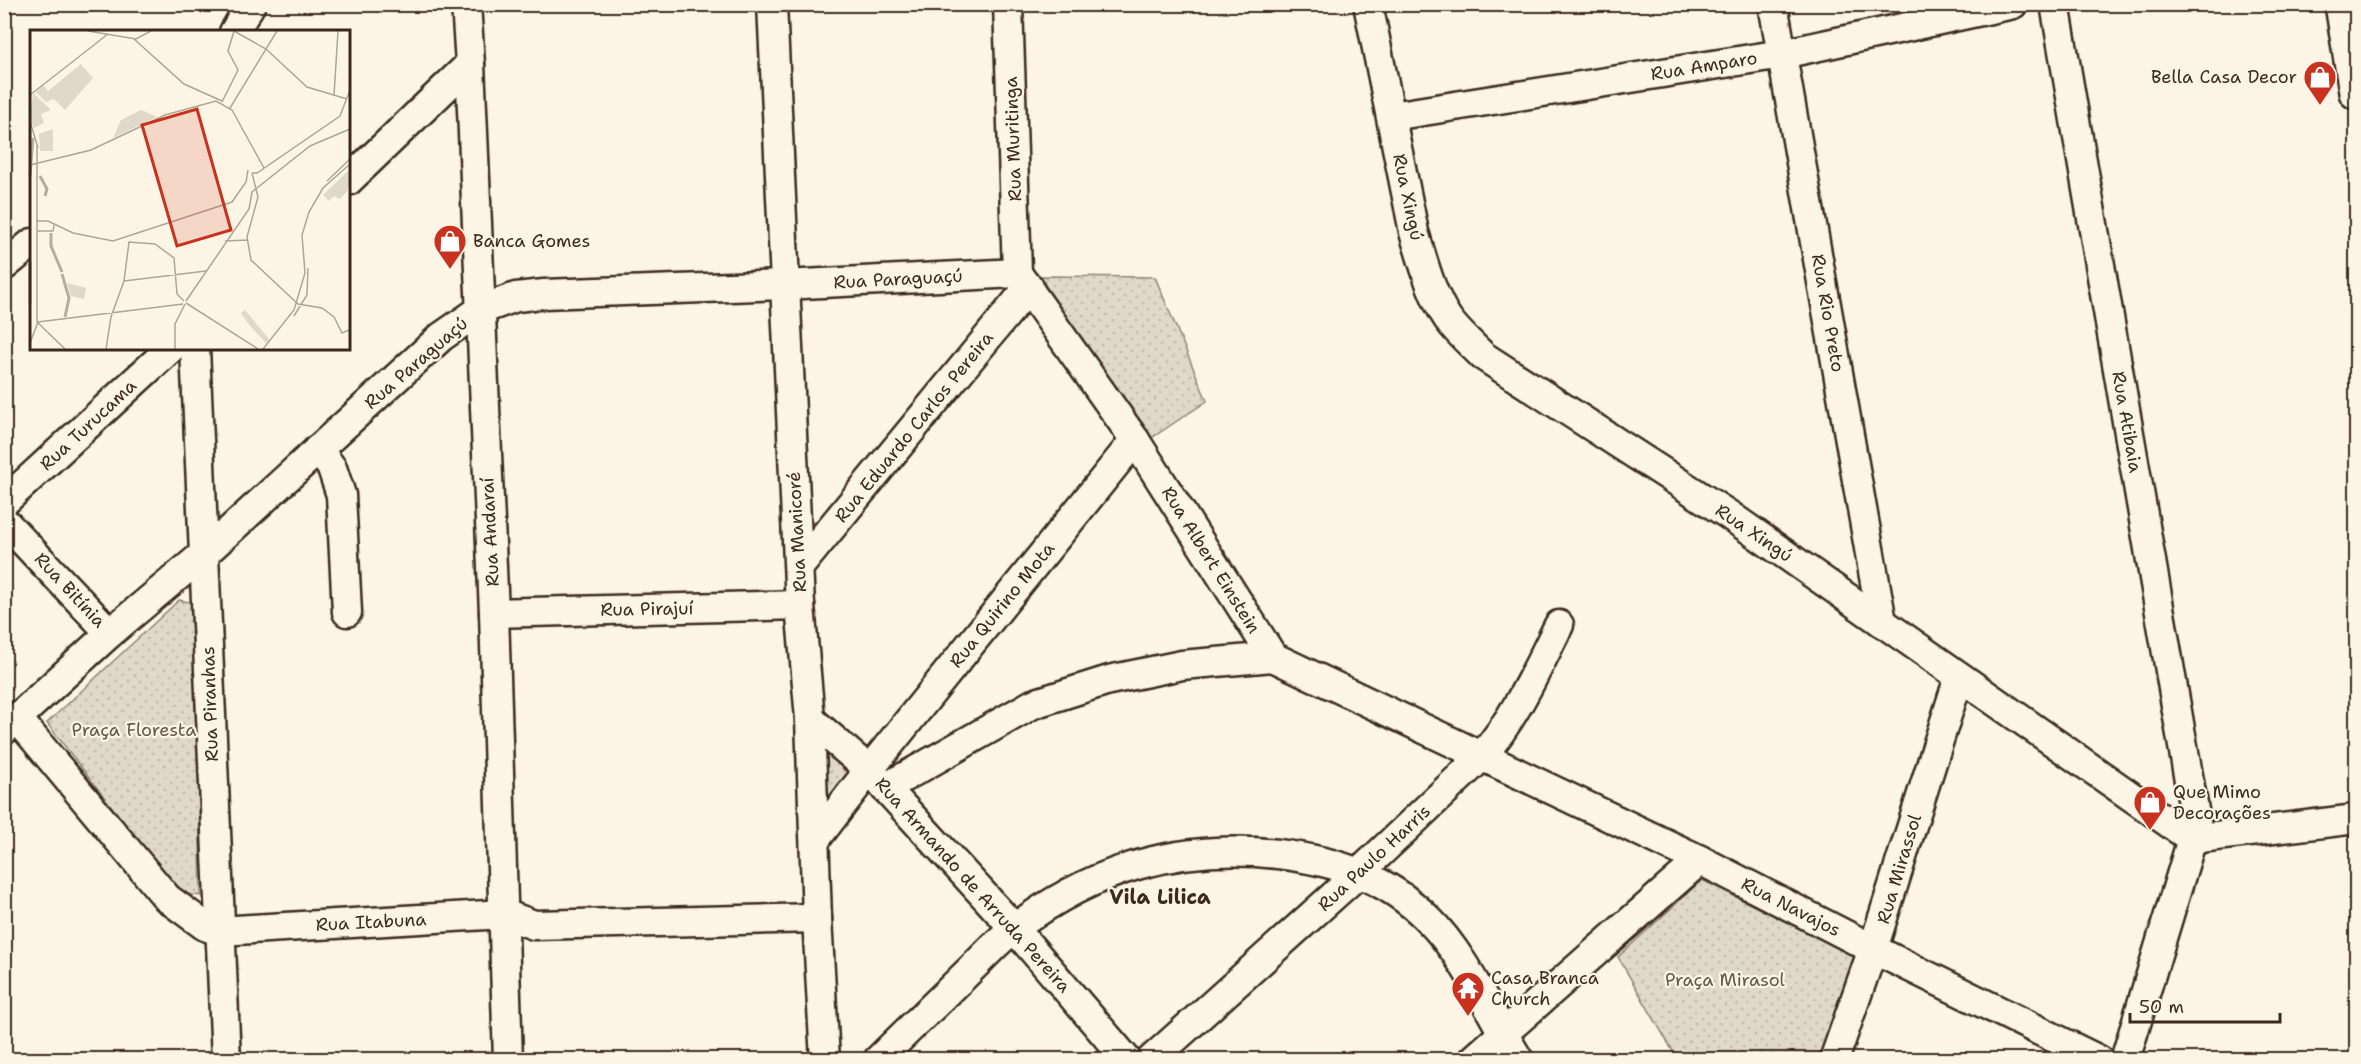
<svg xmlns="http://www.w3.org/2000/svg" width="2361" height="1064" font-family="'Shantell Sans',sans-serif">
	<defs>
		<pattern id="park-dots" width="8" height="8" patternUnits="userSpaceOnUse" patternTransform="scale(1.5)"><rect width="8" height="8" fill="#e0d8c8"/><path d="M2 2h.1M6 6h.1" fill="none" stroke="#c1baab" stroke-width="1.8" stroke-linecap="round"/></pattern>
	</defs>
	<rect width="100%" height="100%" fill="#fcf5e5"/>
	<filter id="ink" filterUnits="userSpaceOnUse"><feTurbulence type="fractalNoise" baseFrequency=".0167" numOctaves="2"/><feDisplacementMap in="SourceGraphic" scale="12" xChannelSelector="R" yChannelSelector="G"/><feConvolveMatrix kernelMatrix="1 2 1 2 8 2 1 2 1" color-interpolation-filters="sRGB"/></filter>
	<g filter="url(#ink)">
		<!-- park -->
		<g fill="url(#park-dots)" stroke="#8e8173" stroke-width="1.5">
			<polygon points="1039,276 1155,277 1207,401 1144,443"/>
			<polygon points="179,600 195,603 201,896 178,893 47,723"/>
			<polygon points="814,731 861,771 822,823"/>
			<polygon points="1702,880 1860,959 1823,1059 1678,1060 1618,957"/>
		</g>
		<g fill="none" stroke-linecap="round" stroke-linejoin="round">
			<defs>
				<g id="minor">
					<polyline points="466,4 470,64 494,613 508,1060"/>
					<polyline points="772,4 800,605 810,719 817,918 825,1060"/>
					<polyline points="1008,4 1017,273"/>
					<path d="M1368 4 1414 232C1423 261 1431 294 1448 319 1458 333 1471 344 1483 356L1729 515 2192 839 2356 819"/>
					<polyline points="1773,4 1882,622"/>
					<polyline points="2055,4 2199,839"/>
					<polyline points="234,32 251,4"/>
					<polyline points="1392,116 1782,54 2013,4"/>
					<polyline points="348,181 470,64"/>
					<polyline points="4,266 32,243"/>
					<polyline points="1017,273 1135,440 1273,657 1700,860 1873,949 2099,1060"/>
					<polyline points="195,348 226,1060"/>
					<polyline points="318,449 332,468 341,495 347,612"/>
					<polyline points="4,502 171,348"/>
					<polyline points="4,521 110,633"/>
					<polyline points="799,567 1029,287"/>
					<polyline points="494,613 800,605"/>
					<polyline points="17,718 167,898 205,926 219,931 504,914 534,925 817,918"/>
					<polyline points="810,719 869,770 1014,928 1127,1060"/>
					<polyline points="4,730 110,633 205,553 441,337 480,310 516,297 544,294 784,285 1017,273"/>
					<polyline points="885,788 1033,704 1109,680 1182,665 1273,657"/>
					<polyline points="816,839 869,770 1135,440"/>
					<path d="M878 1060C908 1030 939 1001 969 971 984 957 998 940 1015 928 1094 868 1180 843 1278 854 1336 861 1386 877 1428 919 1465 955 1491 1016 1519 1060"/>
					<path d="M1151 1060 1360 872 1481 757C1515 718 1536 671 1559 625"/>
					<polyline points="1473,1060 1700,860"/>
					<polyline points="1834,1060 1873,949 1959,677"/>
					<polyline points="2125,1060 2192,839"/>
				</g>
				<polyline id="major" points="2342,4 2356,92"/>
			</defs>
			<!-- minor casing -->
			<use href="#minor" stroke="#3b2a1e" stroke-width="33"/>
			<!-- major casing -->
			<use href="#major" stroke="#3b2a1e" stroke-width="38"/>
			<!-- minor -->
			<use href="#minor" stroke="#fcf5e5" stroke-width="28"/>
			<!-- major -->
			<use href="#major" stroke="#fcf5e5" stroke-width="33"/>
		</g>
	</g>
	<!-- icons -->
	<defs>
		<symbol id="shop-pin" viewBox="-11 -11 22 30"><path d="M0 17L-7.5 6A9.5 9.5 0 1 1 7.5 6Z" fill="#c8321e" stroke="#fcf5e5"/><path d="M-5-2.5h2.3a2.7 3.5 0 0 1 5.4 0H5L5.5 6h-11ZM-1.5-2.5h3a1.5 2.3 0 0 0-3 0Z" fill="#fff"/></symbol>
		<symbol id="temple-pin" viewBox="-11 -11 22 30"><path d="M0 17L-7.5 6A9.5 9.5 0 1 1 7.5 6Z" fill="#c8321e" stroke="#fcf5e5"/><path d="M0-6L5-2H3V0L6.5 2.5H4V6H1.5V3h-3V6H-4V2.5H-6.5L-3 0V-2H-5Z" fill="#fff"/></symbol>
	</defs>
	<g fill-rule="evenodd">
		<use href="#shop-pin" x="2301" y="58" width="38" height="52"/>
		<use href="#shop-pin" x="431" y="222" width="38" height="52"/>
		<use href="#shop-pin" x="2131" y="783" width="38" height="52"/>
		<use href="#temple-pin" x="1449" y="969" width="38" height="52"/>
	</g>
	<g text-anchor="middle" stroke-width="4.5" stroke-linejoin="round" paint-order="stroke">
		<!-- street labels -->
		<g font-size="18" fill="#3b2a1e" stroke="#fcf5e5">
			<text transform="translate(1704 66) rotate(-9)" y="6">Rua Amparo</text>
			<text transform="translate(1013 139) rotate(-92)" y="6">Rua Muritinga</text>
			<text transform="translate(1408 197) rotate(78)" y="6">Rua Xingú</text>
			<text transform="translate(898 279) rotate(-3)" y="6">Rua Paraguaçú</text>
			<text transform="translate(1828 313) rotate(80)" y="6">Rua Rio Preto</text>
			<text transform="translate(416 363) rotate(-41)" y="6">Rua Paraguaçú</text>
			<text transform="translate(2127 422) rotate(80)" y="6">Rua Atibaia</text>
			<text transform="translate(88 425) rotate(-43)" y="6">Rua Turucama</text>
			<text transform="translate(914 427) rotate(-51)" y="6">Rua Eduardo Carlos Pereira</text>
			<text transform="translate(490 532) rotate(-93)" y="6">Rua Andaraí</text>
			<text transform="translate(797 532) rotate(-93)" y="6">Rua Manicoré</text>
			<text transform="translate(1754 533) rotate(34)" y="6">Rua Xingú</text>
			<text transform="translate(1211 560) rotate(58)" y="6">Rua Albert Einstein</text>
			<text transform="translate(70 590) rotate(47)" y="6">Rua Bitínia</text>
			<text transform="translate(1002 605) rotate(-51)" y="6">Rua Quirino Mota</text>
			<text transform="translate(647 609) rotate(-1)" y="6">Rua Pirajuí</text>
			<text transform="translate(210 704) rotate(-92)" y="6">Rua Piranhas</text>
			<text transform="translate(1374 858) rotate(-43)" y="6">Rua Paulo Harris</text>
			<text transform="translate(1899 869) rotate(-73)" y="6">Rua Mirassol</text>
			<text transform="translate(973 885) rotate(48)" y="6">Rua Armando de Arruda Pereira</text>
			<text transform="translate(1791 907) rotate(27)" y="6">Rua Navajos</text>
			<text transform="translate(371 922) rotate(-3)" y="6">Rua Itabuna</text>
		</g>
		<!-- poi labels -->
		<g font-size="18" fill="#3b2a1e" stroke="#fcf5e5" text-anchor="start">
			<text x="2297" y="83" text-anchor="end">Bella Casa Decor</text>
			<text x="473" y="247">Banca Gomes</text>
			<text x="2173" y="798">Que Mimo<tspan x="2173" dy="21">Decorações</tspan></text>
			<text x="1491" y="984">Casa Branca<tspan x="1491" dy="21">Church</tspan></text>
		</g>
		<!-- park labels -->
		<g font-size="18" fill="#645648" stroke="#fcf5e5">
			<text x="134" y="736">Praça Floresta</text>
			<text x="1725" y="986">Praça Mirasol</text>
		</g>
		<!-- neighbourhood labels -->
		<g font-size="20" font-weight="bold" fill="#3b2a1e" stroke="#fcf5e5">
			<text x="1160" y="904">Vila Lilica</text>
		</g>
	</g>
	<!-- overview -->
	<g transform="translate(30 30)">
		<rect width="320" height="320" fill="#fcf5e5"/>
		<path d="M319 140 318 160 310 169 304 166 299 171 293 165ZM215 280 239 309 236 313 220 296 211 283Z" fill="#e0d8c8"/>
		<path d="M319 146V157L310 169 304 166 298 168Z" fill="#e0d8c8"/>
		<path d="M51 34 63 48 35 80 24 69 16 72 6 62 13 55 18 61ZM111 80 127 87 83 108 91 90Z" fill="#e0d8c8"/>
		<path d="M3 63 21 80 11 84 14 93 4 98 0 89ZM23 99V121H10L9 104ZM37 253 56 258 54 269 41 266Z" fill="#e0d8c8"/>
		<path fill="none" stroke="#b7ad9e" stroke-width="3" d="M0 146 3 108M10 146 17 159 15 166M21 203V216L32 242M0 232V275M32 244 39 268 35 287"/>
		<path fill="none" stroke="#afa495" stroke-width="1.5" d="M58 1 106 9 121 1M204 1 236 19 277 57 317 69M104 9 154 54 192 71M0 65 78 4M304 65 308 1M192 72 208 40 198 21 204 1M200 78 247 1M0 91 8 118M7 114V292L35 319M0 135 61 120 135 85 186 71 202 80 234 138M222 143 228 167 217 207 221 230 268 274 292 278 304 287 312 303 319 300M222 143H227L310 86 320 60M297 151 320 129M6 191H18L43 203 83 211 202 172 216 152 218 140M7 201H23L24 195M195 211 217 210M94 251 176 241M156 271 219 179 222 162 280 116 320 99M156 273 228 319M264 286 277 265 278 238M0 313 8 292 153 274M76 319 81 287 94 251 99 212 125 214 144 228 147 264 154 271M145 319V294L155 274M233 319 264 280 275 243 272 205 279 182 293 158 320 134"/>
		<path fill="#c8321e" fill-opacity="0.15" stroke="#c8321e" stroke-width="3" d="M167 79 201 200 147 216 112 95Z"/>
		<rect width="320" height="320" fill="none" stroke="#3b2a1e" stroke-width="3"/>
	</g>
	<!-- margin -->
	<rect width="2361" height="1064" fill="none" stroke="#fcf5e5" stroke-width="24"/>
	<rect x="12" y="12" width="2337" height="1040" fill="none" stroke="#3b2a1e" stroke-width="2" filter="url(#ink)"/>
	<!-- scale -->
	<path d="M2130 1013v9h150v-9" fill="none" stroke="#3b2a1e" stroke-width="3"/>
	<text x="2139" y="1013" font-size="18" fill="#3b2a1e" stroke="#fcf5e5" stroke-width="4.5" paint-order="stroke">50 m</text>
</svg>
